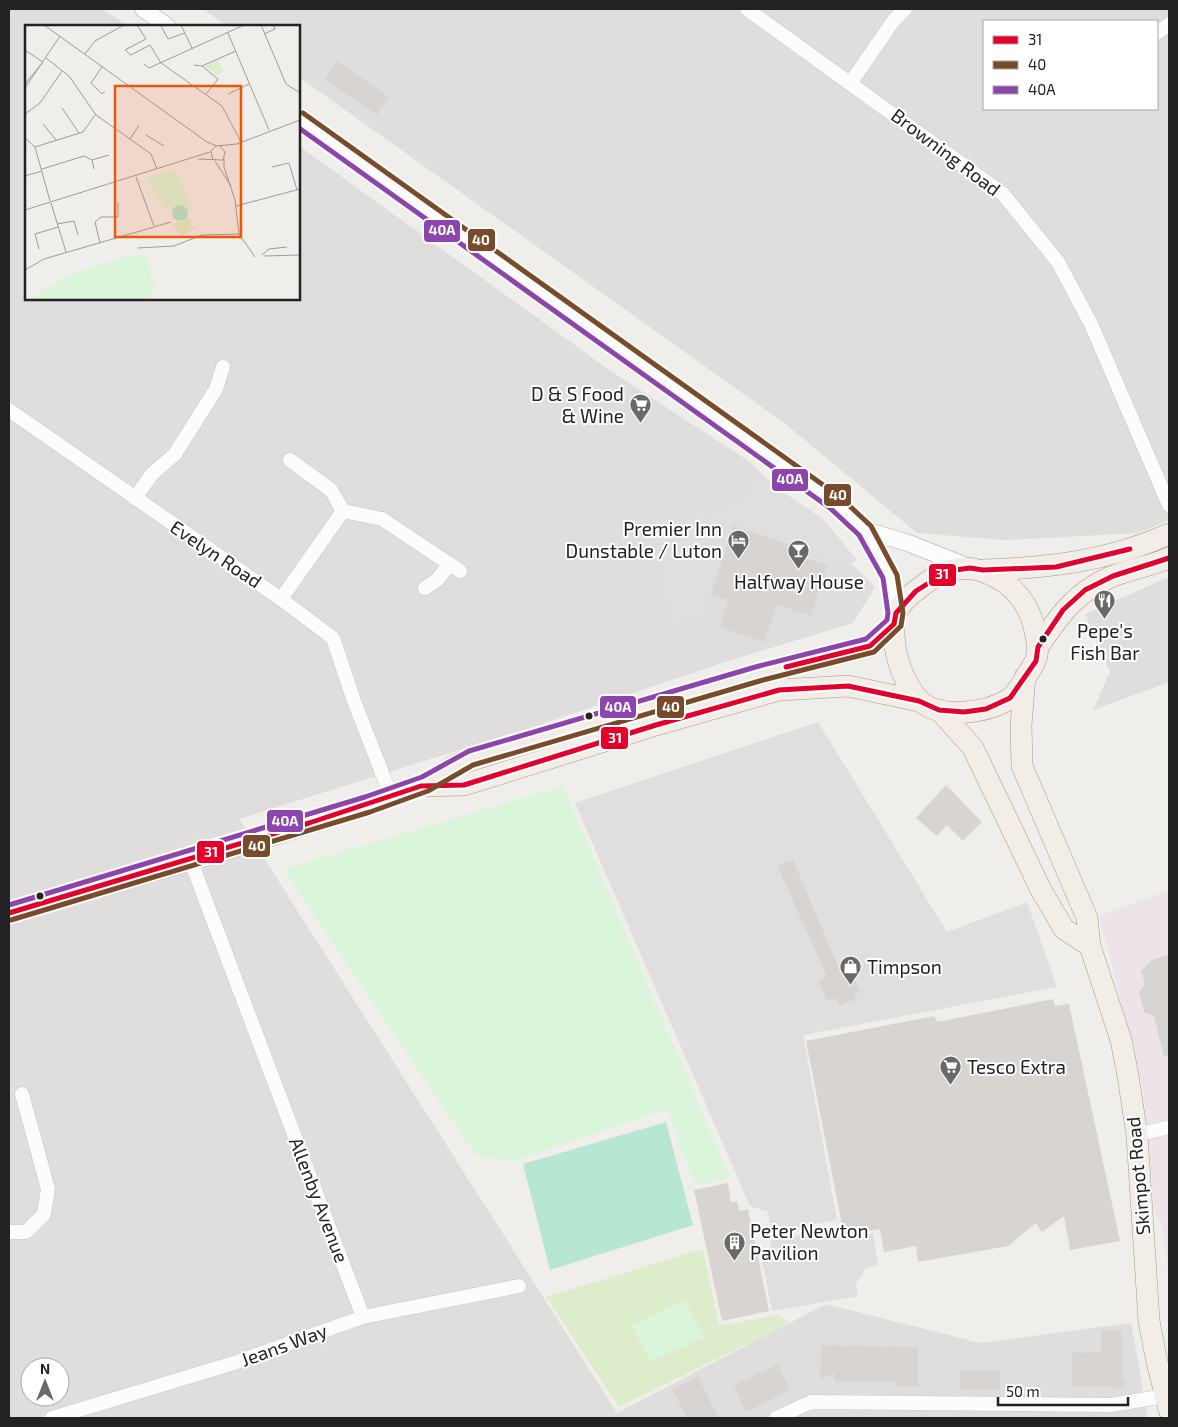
<svg xmlns="http://www.w3.org/2000/svg" width="1178" height="1427" font-family="'Exo 2',sans-serif">
	<rect width="100%" height="100%" fill="#f0eeeb"/>
	<!-- residential -->
	<g fill="#dfdedc" fill-rule="evenodd">
		<path d="M9 9H102L128 26H26V299H299V146L608 369 750 462 875 587 853 623 725 662 542 724 239 819 617 1413 826 1304 980 1343 1131 1323 1148 1418H9ZM30 1367H60V1397H30Z"/>
		<path d="M203 9H1169V520L1139 533 1005 540 917 533 783 422 299 77V26H227ZM984 21H1157V109H984Z"/>
		<polygon points="1169,577 1169,682 1093,710 1110,672 1085,614"/>
	</g>
	<!-- industrial -->
	<polygon fill="#ede4e9" points="1169,890 1169,1282 1162,1224 1155,1214 1143,1089 1099,916"/>
	<!-- grass -->
	<polygon fill="#ddeccb" points="703,1249 719,1326 777,1315 790,1323 619,1407 546,1297"/>
	<!-- park -->
	<g fill="#daf5da">
		<polygon points="563,786 730,1178 695,1185 667,1109 514,1161 476,1156 283,869"/>
		<polygon points="685,1300 704,1337 651,1362 631,1325"/>
	</g>
	<!-- pitch -->
	<polygon fill="#b7e6d2" points="666,1122 693,1225 550,1270 523,1164"/>
	<!-- parking -->
	<g fill="#e0dfde">
		<polygon points="760,476 824,520 857,560 847,565 732,522 706,601 708,612 674,622 662,578 665,559 698,512 709,519 724,510 738,506"/>
		<polygon points="818,722 947,932 1027,902 1057,987 803,1035 837,1220 771,1232 768,1212 750,1206 575,803"/>
		<polygon points="838,1227 840,1240 873,1233 878,1265 866,1268 856,1284 858,1296 772,1311 761,1255 772,1252 770,1241"/>
	</g>
	<!-- building -->
	<g fill="#d7d4d2">
		<polygon points="337,61 389,97 377,115 325,79"/>
		<polygon points="733,526 804,549 801,557 827,565 811,616 777,605 764,642 720,627 728,600 711,595"/>
		<polygon points="946,785 982,822 963,841 947,825 937,836 916,818"/>
		<polygon points="793,860 843,978 852,974 860,992 854,995 856,999 840,1005 836,998 827,1001 818,981 827,977 777,865"/>
		<polygon points="1169,955 1169,1056 1164,1057 1154,1016 1144,1012 1139,992 1145,984 1141,971 1152,960"/>
		<polygon points="1053,999 1055,1006 1069,1004 1120,1241 1070,1250 1064,1216 1042,1232 1036,1223 1008,1246 918,1262 916,1246 884,1252 880,1229 844,1235 806,1041 934,1016 937,1022"/>
		<polygon points="728,1183 731,1202 737,1201 739,1211 748,1209 769,1311 722,1321 694,1190"/>
		<polygon points="1101,1330 1121,1330 1123,1377 1128,1382 1119,1389 1110,1387 1072,1386 1072,1352 1101,1353"/>
		<polygon points="821,1345 918,1347 918,1386 896,1386 895,1382 835,1382 834,1373 820,1379"/>
		<polygon points="778,1364 790,1390 746,1412 734,1385"/>
		<polygon points="960,1371 1001,1371 1000,1389 959,1389"/>
		<polygon points="698,1377 718,1418 687,1418 672,1389"/>
	</g>
	<g fill="none" stroke-linecap="round" stroke-linejoin="round">
		<defs>
			<g id="minor">
				<polyline points="747,9 1003,194 1058,262 1091,324 1169,505"/>
				<polyline points="1157,33 1169,24"/>
				<polyline points="851,82 894,20 905,9"/>
				<polyline points="9,410 281,599 333,638 354,701 391,796"/>
				<polyline points="290,460 331,490 343,511 382,519 460,571"/>
				<polyline points="135,498 152,474 175,454 216,389 223,367"/>
				<polyline points="425,588 437,580 450,564"/>
				<polyline points="281,599 343,511"/>
				<polyline points="190,859 363,1317"/>
				<polyline points="1137,1135 1169,1127"/>
				<polyline points="9,1232 26,1232 44,1214 48,1189 22,1094"/>
				<polyline points="52,1418 234,1363 363,1317 519,1286"/>
				<polyline points="776,1418 811,1402 1111,1405 1165,1396"/>
			</g>
			<g id="tertiary">
				<polyline points="143,9 167,26"/>
				<path d="M299 119 783 463C827 497 868 521 890 575 894 586 894 601 896 613"/>
				<polyline points="865,530 908,543 969,567"/>
			</g>
			<g id="primary">
				<path d="M970 568C1007 576 1030 599 1036 636 1038 646 1039 656 1033 665 1027 675 1018 693 1009 699 987 713 939 720 919 700 907 687 900 669 896 652 894 640 892 626 896 614 901 599 932 577 947 571 954 569 963 569 970 568Z"/>
				<path d="M983 570C1048 568 1109 561 1169 534"/>
				<path d="M1038 647C1060 615 1076 591 1113 576 1131 569 1151 566 1169 558"/>
				<polyline points="1025,677 1021,725 1022,766 1087,918 1090,946 1121,1040 1128,1076 1137,1135 1149,1321 1157,1362 1169,1410"/>
				<polyline points="939,710 973,748 1041,890 1064,929 1090,946"/>
				<polyline points="421,786 464,785 656,725 779,690 848,686 919,701"/>
				<path d="M9 913C145 872 284 835 418 787 437 780 451 765 471 758L761 673 870 646 894 624"/>
			</g>
		</defs>
		<!-- minor casing -->
		<use href="#minor" stroke="#c9c8c7" stroke-width="15"/>
		<!-- tertiary casing -->
		<use href="#tertiary" stroke="#c9c8c7" stroke-width="18"/>
		<!-- primary casing -->
		<use href="#primary" stroke="#a79c86" stroke-width="22"/>
		<!-- minor -->
		<use href="#minor" stroke="#fdfcfc" stroke-width="14"/>
		<!-- tertiary -->
		<use href="#tertiary" stroke="#fdfcfc" stroke-width="16"/>
		<!-- primary -->
		<use href="#primary" stroke="#f3ede7" stroke-width="21"/>
		<defs>
			<g id="bus-1">
				<polyline points="786,667 870,646 894,624 896,613 916,591 948,571 970,568 983,570 1056,567 1130,549"/>
				<polyline points="9,913 309,823 421,786 464,785 656,725 779,690 848,686 919,701 939,710 964,712 986,709 1010,698 1036,661 1038,647 1063,610 1085,590 1113,576 1169,558"/>
			</g>
			<polyline id="bus-2" points="11,920 370,812 428,791 473,765 763,680 874,652 901,626 903,613 897,575 871,526 840,497 303,113"/>
			<polyline id="bus-3" points="9,905 365,797 422,777 469,751 759,666 866,639 887,620 888,613 883,578 859,535 830,508 299,128"/>
		</defs>
		<!-- bus-1 casing -->
		<use href="#bus-1" stroke="#fff" stroke-width="9"/>
		<!-- bus-2 casing -->
		<use href="#bus-2" stroke="#fff" stroke-width="9"/>
		<!-- bus-3 casing -->
		<use href="#bus-3" stroke="#fff" stroke-width="9"/>
		<!-- bus-1 -->
		<use href="#bus-1" stroke="#e4002b" stroke-width="5"/>
		<!-- bus-2 -->
		<use href="#bus-2" stroke="#7a4b2a" stroke-width="5"/>
		<!-- bus-3 -->
		<use href="#bus-3" stroke="#8e44ad" stroke-width="5"/>
	</g>
	<!-- icons -->
	<defs>
		<symbol id="supermarket-pin" viewBox="-11 -11 22 30"><path d="M0 17L-7.5 6A9.5 9.5 0 1 1 7.5 6Z" fill="#6a6968" stroke="#fff"/><path d="M-6-5.5h2.5l.6 2H6L4.5 2H-2.5L-4.4-4H-6ZM-1.5 3.2a1.3 1.3 0 1 0 .1 0ZM3 3.2a1.3 1.3 0 1 0 .1 0Z" fill="#fff"/></symbol>
		<symbol id="hotel-pin" viewBox="-11 -11 22 30"><path d="M0 17L-7.5 6A9.5 9.5 0 1 1 7.5 6Z" fill="#6a6968" stroke="#fff"/><path d="M-6-4.5h1.5V1H6V5H4.5V3h-9V5H-6ZM-4 0a1.8 1.8 0 1 1 3.6 0ZM.5 0V-2.5h3Q6-2.5 6 0Z" fill="#fff"/></symbol>
		<symbol id="bar-pin" viewBox="-11 -11 22 30"><path d="M0 17L-7.5 6A9.5 9.5 0 1 1 7.5 6Z" fill="#6a6968" stroke="#fff"/><path d="M-6-5H6L.8 .8V4.5H3.5V6h-7V4.5H-.8V.8Z" fill="#fff"/></symbol>
		<symbol id="restaurant-pin" viewBox="-11 -11 22 30"><path d="M0 17L-7.5 6A9.5 9.5 0 1 1 7.5 6Z" fill="#6a6968" stroke="#fff"/><path d="M-5-6h1v4h1v-4h1v4h1v-4h1v5L-1.5 .5V6h-2V.5L-5-1ZM5-6V6H3V1.5H1.5Q1.5-4 5-6Z" fill="#fff"/></symbol>
		<symbol id="shop-pin" viewBox="-11 -11 22 30"><path d="M0 17L-7.5 6A9.5 9.5 0 1 1 7.5 6Z" fill="#6a6968" stroke="#fff"/><path d="M-5-2.5h2.3a2.7 3.5 0 0 1 5.4 0H5L5.5 6h-11ZM-1.5-2.5h3a1.5 2.3 0 0 0-3 0Z" fill="#fff"/></symbol>
		<symbol id="building-pin" viewBox="-11 -11 22 30"><path d="M0 17L-7.5 6A9.5 9.5 0 1 1 7.5 6Z" fill="#6a6968" stroke="#fff"/><path d="M-4-6H4V6H1V3H-1V6H-4ZM-2.5-4.3h1.7v1.8h-1.7ZM.8-4.3h1.7v1.8H.8ZM-2.5-1h1.7V.8h-1.7ZM.8-1h1.7V.8H.8Z" fill="#fff"/></symbol>
	</defs>
	<g fill-rule="evenodd">
		<use href="#supermarket-pin" x="628" y="392" width="25" height="34"/>
		<use href="#hotel-pin" x="726" y="528" width="25" height="34"/>
		<use href="#bar-pin" x="786" y="538" width="25" height="34"/>
		<use href="#restaurant-pin" x="1092" y="588" width="25" height="34"/>
		<use href="#shop-pin" x="838" y="954" width="25" height="34"/>
		<use href="#supermarket-pin" x="938" y="1054" width="25" height="34"/>
		<use href="#building-pin" x="722" y="1230" width="25" height="34"/>
	</g>
	<!-- markers -->
	<g fill="#222" stroke="#fff" stroke-width="2">
		<circle cx="1043" cy="639" r="4.5"/>
		<circle cx="589" cy="716" r="4.5"/>
		<circle cx="40" cy="896" r="4.5"/>
	</g>
	<g text-anchor="middle" stroke-width="4" stroke-linejoin="round" paint-order="stroke">
		<!-- street labels -->
		<g font-size="19" fill="#222" stroke="#fff">
			<text transform="translate(946 152) rotate(37)" y="7">Browning Road</text>
			<text transform="translate(216 554) rotate(34)" y="7">Evelyn Road</text>
			<text transform="translate(1138 1176) rotate(-95)" y="7">Skimpot Road</text>
			<text transform="translate(319 1200) rotate(69)" y="7">Allenby Avenue</text>
			<text transform="translate(284 1345) rotate(-20)" y="7">Jeans Way</text>
		</g>
		<!-- poi labels -->
		<g font-size="19" fill="#222" stroke="#fff" text-anchor="start">
			<text x="624" y="401" text-anchor="end">D &amp; S Food<tspan x="624" dy="22">&amp; Wine</tspan></text>
			<text x="722" y="536" text-anchor="end">Premier Inn<tspan x="722" dy="22">Dunstable / Luton</tspan></text>
			<text x="799" y="589" text-anchor="middle">Halfway House</text>
			<text x="1105" y="638" text-anchor="middle">Pepe's<tspan x="1105" dy="22">Fish Bar</tspan></text>
			<text x="867" y="974">Timpson</text>
			<text x="967" y="1074">Tesco Extra</text>
			<text x="750" y="1238">Peter Newton<tspan x="750" dy="22">Pavilion</tspan></text>
		</g>
	</g>
	<!-- overview -->
	<g transform="translate(25 25)">
		<rect width="275" height="275" fill="#f0eeeb"/>
		<path d="M192 35 199 47 191 50 180 41ZM165 193 167 202 174 201 156 210 148 199Z" fill="#ddeccb"/>
		<path d="M150 144 168 186 164 187 161 179 141 184 120 153ZM121 229 130 265 121 275H0L50 248 95 233Z" fill="#daf5da"/>
		<path d="M147 188a8 8 0 1 1 16 0a8 8 0 1 1-16 0Z" fill="#b7e6d2"/>
		<path fill="none" stroke="#9e9c9b" stroke-width="1" d="M19 0 182 117 192 121M112 0 121 14 100 25 106 30 125 20 136 38 197 81 216 117M156 0 167 23M236 0 261 59 275 68M136 1 143 14 160 8M203 8 244 105M239 9 250 4 248 0M0 25 18 37M60 29 70 16 99 0M21 33 44 51 71 90 126 129 132 144M119 39 124 43 219 0M169 40 177 41 211 26M177 41 193 54 181 69M77 42 66 58 77 69 80 66M0 59 18 37M0 63 35 11M203 69 224 59M37 83 54 108M0 89 15 78 37 46M18 99 32 116M121 110 139 121M0 113 10 122 25 176M105 114 114 100M10 122 58 107 70 90M199 133V142L210 175 214 209 230 232M173 134 198 135 200 127 195 121M67 135 84 130M188 135 186 126 191 121 212 119 275 95M190 136 206 161M247 142 264 138 272 165M17 144 59 131 67 135 69 144M0 151 17 146M111 152 129 201M26 178 41 227M211 181 275 164M0 185 185 127M32 199 49 196 53 210M75 218 70 197 76 192H93V177M113 223 149 221 177 210 214 209M14 224 10 209 33 202M237 230 244 224 262 222M239 231 275 230M0 245 19 234 146 197"/>
		<path fill="#e8590c" fill-opacity="0.15" stroke="#e8590c" stroke-width="2.5" d="M90 61H216V212H90Z"/>
		<rect width="275" height="275" fill="none" stroke="#222" stroke-width="2.5"/>
	</g>
	<g stroke="#fff" stroke-width="2">
		<rect x="423" y="219" width="38" height="24" rx="5" fill="#8e44ad"/>
		<rect x="467" y="228" width="29" height="24" rx="5" fill="#7a4b2a"/>
		<rect x="771" y="468" width="38" height="24" rx="5" fill="#8e44ad"/>
		<rect x="823" y="483" width="29" height="24" rx="5" fill="#7a4b2a"/>
		<rect x="928" y="563" width="29" height="24" rx="5" fill="#e4002b"/>
		<rect x="656" y="695" width="29" height="24" rx="5" fill="#7a4b2a"/>
		<rect x="599" y="695" width="38" height="24" rx="5" fill="#8e44ad"/>
		<rect x="600" y="726" width="29" height="24" rx="5" fill="#e4002b"/>
		<rect x="266" y="809" width="38" height="24" rx="5" fill="#8e44ad"/>
		<rect x="242" y="834" width="29" height="24" rx="5" fill="#7a4b2a"/>
		<rect x="196" y="840" width="29" height="24" rx="5" fill="#e4002b"/>
	</g>
	<g font-size="14" text-anchor="middle" font-weight="bold" fill="#fff">
		<text x="442" y="235">40A</text>
		<text x="481" y="245">40</text>
		<text x="790" y="484">40A</text>
		<text x="838" y="500">40</text>
		<text x="942" y="579">31</text>
		<text x="671" y="712">40</text>
		<text x="618" y="712">40A</text>
		<text x="615" y="743">31</text>
		<text x="285" y="826">40A</text>
		<text x="257" y="851">40</text>
		<text x="211" y="857">31</text>
	</g>
	<!-- border -->
	<rect width="1178" height="1427" fill="none" stroke="#222222" stroke-width="20"/>
	<!-- legend -->
	<rect x="983" y="20" width="175" height="90" fill="#ffffff" stroke="#a7a7a7"/>
	<rect x="993" y="36" width="25" height="8" fill="#e4002b" stroke="#a7a7a7"/>
	<text x="1028" y="45" font-size="15" fill="#222222">31</text>
	<rect x="993" y="61" width="25" height="8" fill="#7a4b2a" stroke="#a7a7a7"/>
	<text x="1028" y="70" font-size="15" fill="#222222">40</text>
	<rect x="993" y="86" width="25" height="8" fill="#8e44ad" stroke="#a7a7a7"/>
	<text x="1028" y="95" font-size="15" fill="#222222">40A</text>
	<!-- north arrow -->
	<g transform="translate(45 1382)"><circle r="24" fill="#ffffff" stroke="#a7a7a7"/>
	<path d="M0-4L9 19L0 12L-9 19Z" fill="#6a6968"/>
	<text y="-8" font-size="14" font-weight="bold" text-anchor="middle" fill="#222222">N</text>
	</g>
	<!-- scale -->
	<path d="M998 1397v8h130v-8" fill="none" stroke="#222222" stroke-width="2.5"/>
	<text x="1006" y="1397" font-size="15" fill="#222222" stroke="#ffffff" stroke-width="4" paint-order="stroke">50 m</text>
</svg>
